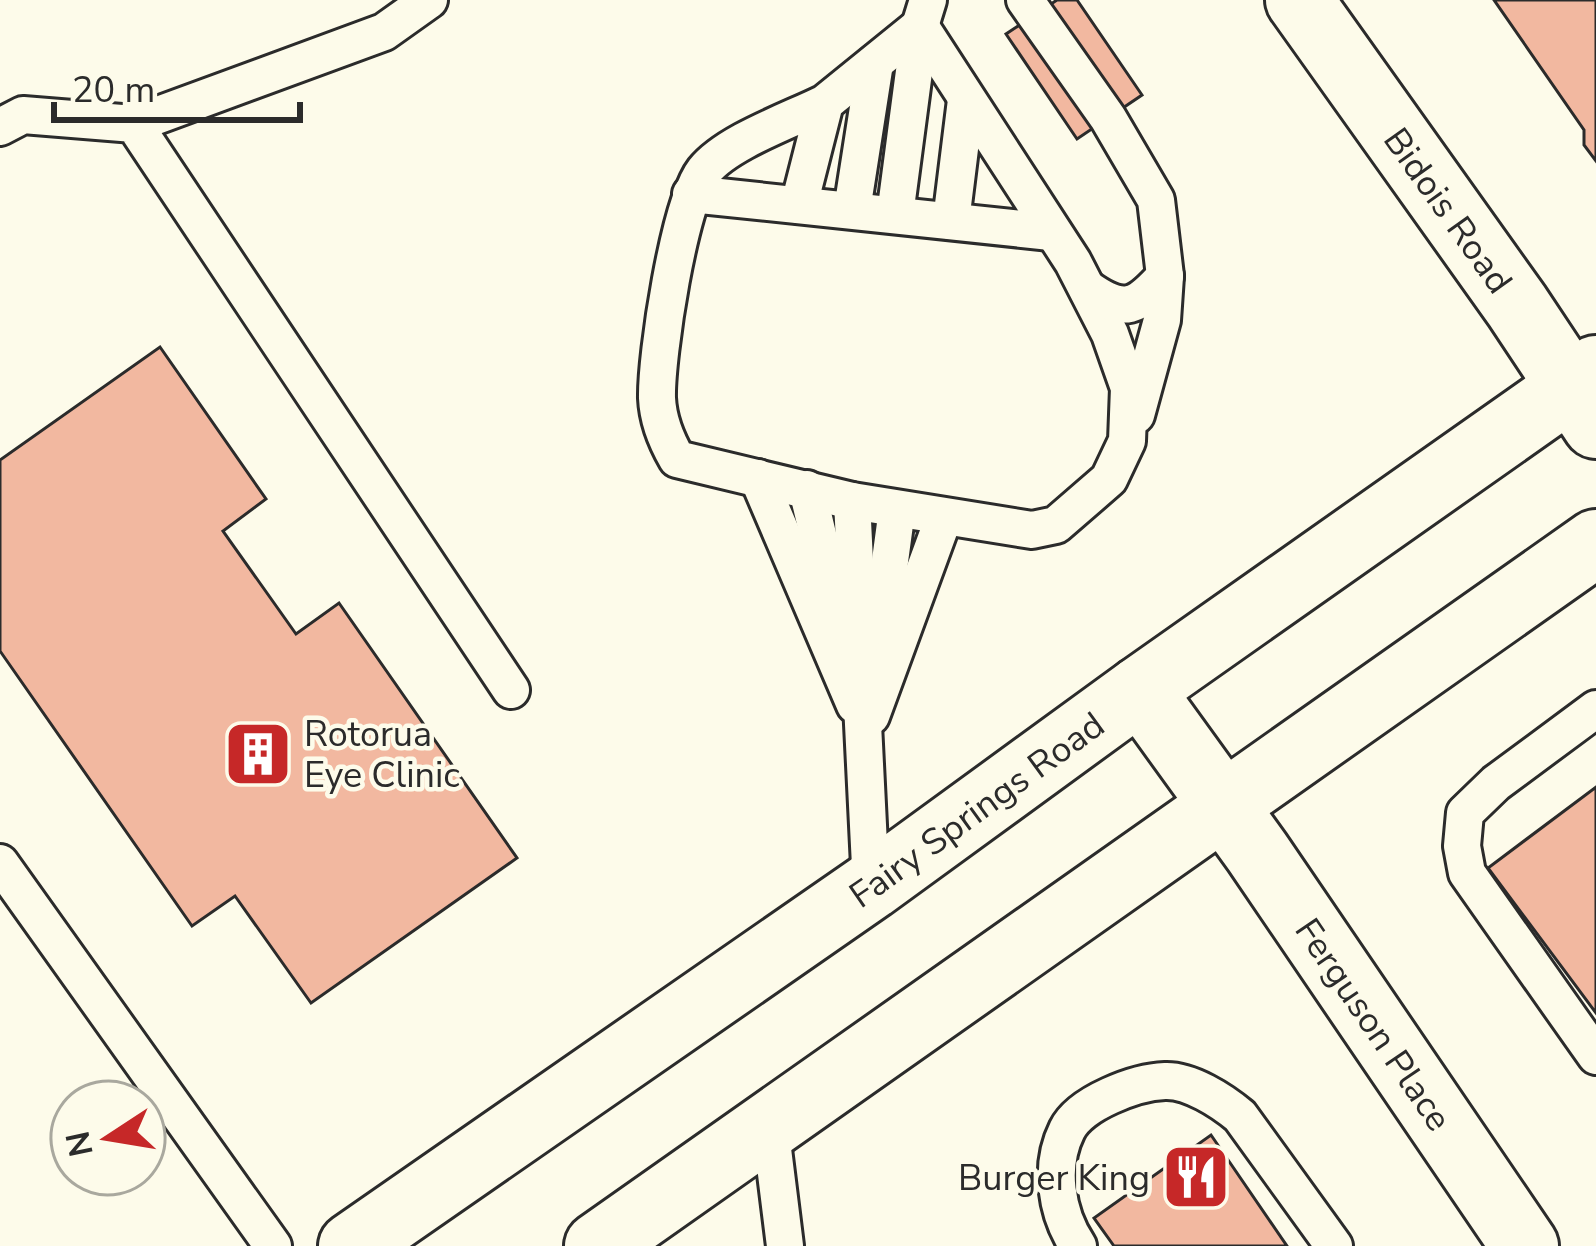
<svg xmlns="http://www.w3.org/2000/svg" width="1596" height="1246" font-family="'Nunito Sans',sans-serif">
	<rect width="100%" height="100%" fill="#fdfbea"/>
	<!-- building -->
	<g fill="#f2b8a0" stroke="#2b2b2b" stroke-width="3">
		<polygon points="1057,0 1077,0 1142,95 1077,139 1006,34"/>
		<polygon points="1494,0 1596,0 1596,161 1584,145 1584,130"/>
		<polygon points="160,347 266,499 223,531 296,634 339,603 517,858 311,1003 235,896 192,926 0,651 0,460"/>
		<polygon points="1596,787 1596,1013 1488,868"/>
		<polygon points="1211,1135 1287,1246 1114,1246 1094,1218"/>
	</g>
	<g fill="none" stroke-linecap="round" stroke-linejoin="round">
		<defs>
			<g id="lane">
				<polyline points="1025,0 1108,118 1156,200 1165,276 1162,320 1136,415"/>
				<polyline points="134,124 384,32 429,0"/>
				<polyline points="0,127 23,115 134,124 511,690"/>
				<polyline points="691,194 1051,232"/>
				<path d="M799 205 825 103 920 26 1073 262 1110 334 1129 388 1127 441 1109 479 1056 525 1032 530 852 501 677 459C666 440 658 421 657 398 656 356 679 203 704 171 727 142 791 120 825 103"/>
				<polyline points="852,210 875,63"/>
				<polyline points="895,215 920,26 928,0"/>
				<polyline points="951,221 966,100"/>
				<path d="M1088 289C1125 315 1137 307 1165 276"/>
				<polyline points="758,478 855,705"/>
				<polyline points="807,489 839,622"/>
				<polyline points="852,501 871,886"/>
				<polyline points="878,650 897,509"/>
				<polyline points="1596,709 1496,783 1465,813 1462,846 1467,873 1596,1056"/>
				<polyline points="871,716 944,517"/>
				<polyline points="0,863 273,1246"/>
				<polyline points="770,1125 785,1246"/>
				<path d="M1078 1246C1056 1213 1049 1166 1067 1130 1080 1103 1136 1082 1165 1081 1190 1080 1222 1101 1240 1116L1334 1246"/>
			</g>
			<g id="street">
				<path id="s1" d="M1299 0 1517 306 1596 425"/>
				<path id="s2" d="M1140 690 1257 852 1525 1246"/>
			</g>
			<g id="highway">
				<path id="s3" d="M352 1246 871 886 1140 690 1596 369"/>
				<polyline points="598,1246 1596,543"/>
			</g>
		</defs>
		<!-- lane casing -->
		<use href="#lane" stroke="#2b2b2b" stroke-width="42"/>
		<!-- street casing -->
		<use href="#street" stroke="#2b2b2b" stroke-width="72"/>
		<!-- highway casing -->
		<use href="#highway" stroke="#2b2b2b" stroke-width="72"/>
		<!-- lane -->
		<use href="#lane" stroke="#fdfbea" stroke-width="36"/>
		<!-- street -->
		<use href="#street" stroke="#fdfbea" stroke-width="66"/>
		<!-- highway -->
		<use href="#highway" stroke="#fdfbea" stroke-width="66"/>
	</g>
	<!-- icons -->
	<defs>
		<symbol id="building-square" viewBox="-11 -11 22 22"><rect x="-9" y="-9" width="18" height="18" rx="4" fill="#c62828" stroke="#fdfbea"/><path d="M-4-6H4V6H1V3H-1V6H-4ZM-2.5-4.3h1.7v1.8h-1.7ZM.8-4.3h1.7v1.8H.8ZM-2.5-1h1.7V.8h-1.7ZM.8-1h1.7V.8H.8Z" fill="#fff"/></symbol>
		<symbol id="restaurant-square" viewBox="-11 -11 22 22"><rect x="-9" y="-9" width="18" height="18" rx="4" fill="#c62828" stroke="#fdfbea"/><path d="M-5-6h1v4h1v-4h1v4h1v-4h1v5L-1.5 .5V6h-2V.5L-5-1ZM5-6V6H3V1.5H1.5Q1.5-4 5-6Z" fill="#fff"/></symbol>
	</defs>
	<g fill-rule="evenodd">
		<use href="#building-square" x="220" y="716" width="76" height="76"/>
		<use href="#restaurant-square" x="1158" y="1139" width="76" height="76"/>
	</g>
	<g text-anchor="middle" stroke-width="9" stroke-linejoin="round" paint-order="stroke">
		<!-- street labels -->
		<g font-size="36" fill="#2b2b2b" stroke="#fdfbea">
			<text dy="13" stroke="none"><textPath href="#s1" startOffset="258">Bidois Road</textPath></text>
			<text dy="13" stroke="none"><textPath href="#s3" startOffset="762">Fairy Springs Road</textPath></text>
			<text dy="13" stroke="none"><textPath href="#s2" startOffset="408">Ferguson Place</textPath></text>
		</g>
		<!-- poi labels -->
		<g font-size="36" fill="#2b2b2b" stroke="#fdfbea" text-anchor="start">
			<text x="304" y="746">Rotorua<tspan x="304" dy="41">Eye Clinic</tspan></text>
			<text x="1150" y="1190" text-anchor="end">Burger King</text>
		</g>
	</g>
	<!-- north arrow -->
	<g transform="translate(108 1138) rotate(258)"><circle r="57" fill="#fdfbea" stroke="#a9a89e" stroke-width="3"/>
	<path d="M0-9L21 45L0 30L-21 45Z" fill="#c62828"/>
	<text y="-18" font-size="33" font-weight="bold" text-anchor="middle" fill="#2b2b2b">N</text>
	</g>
	<!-- scale -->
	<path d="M54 102v18h246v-18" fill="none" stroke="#2b2b2b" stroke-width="6"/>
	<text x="72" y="102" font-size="36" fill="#2b2b2b" stroke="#fdfbea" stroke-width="9" paint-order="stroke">20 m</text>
</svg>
